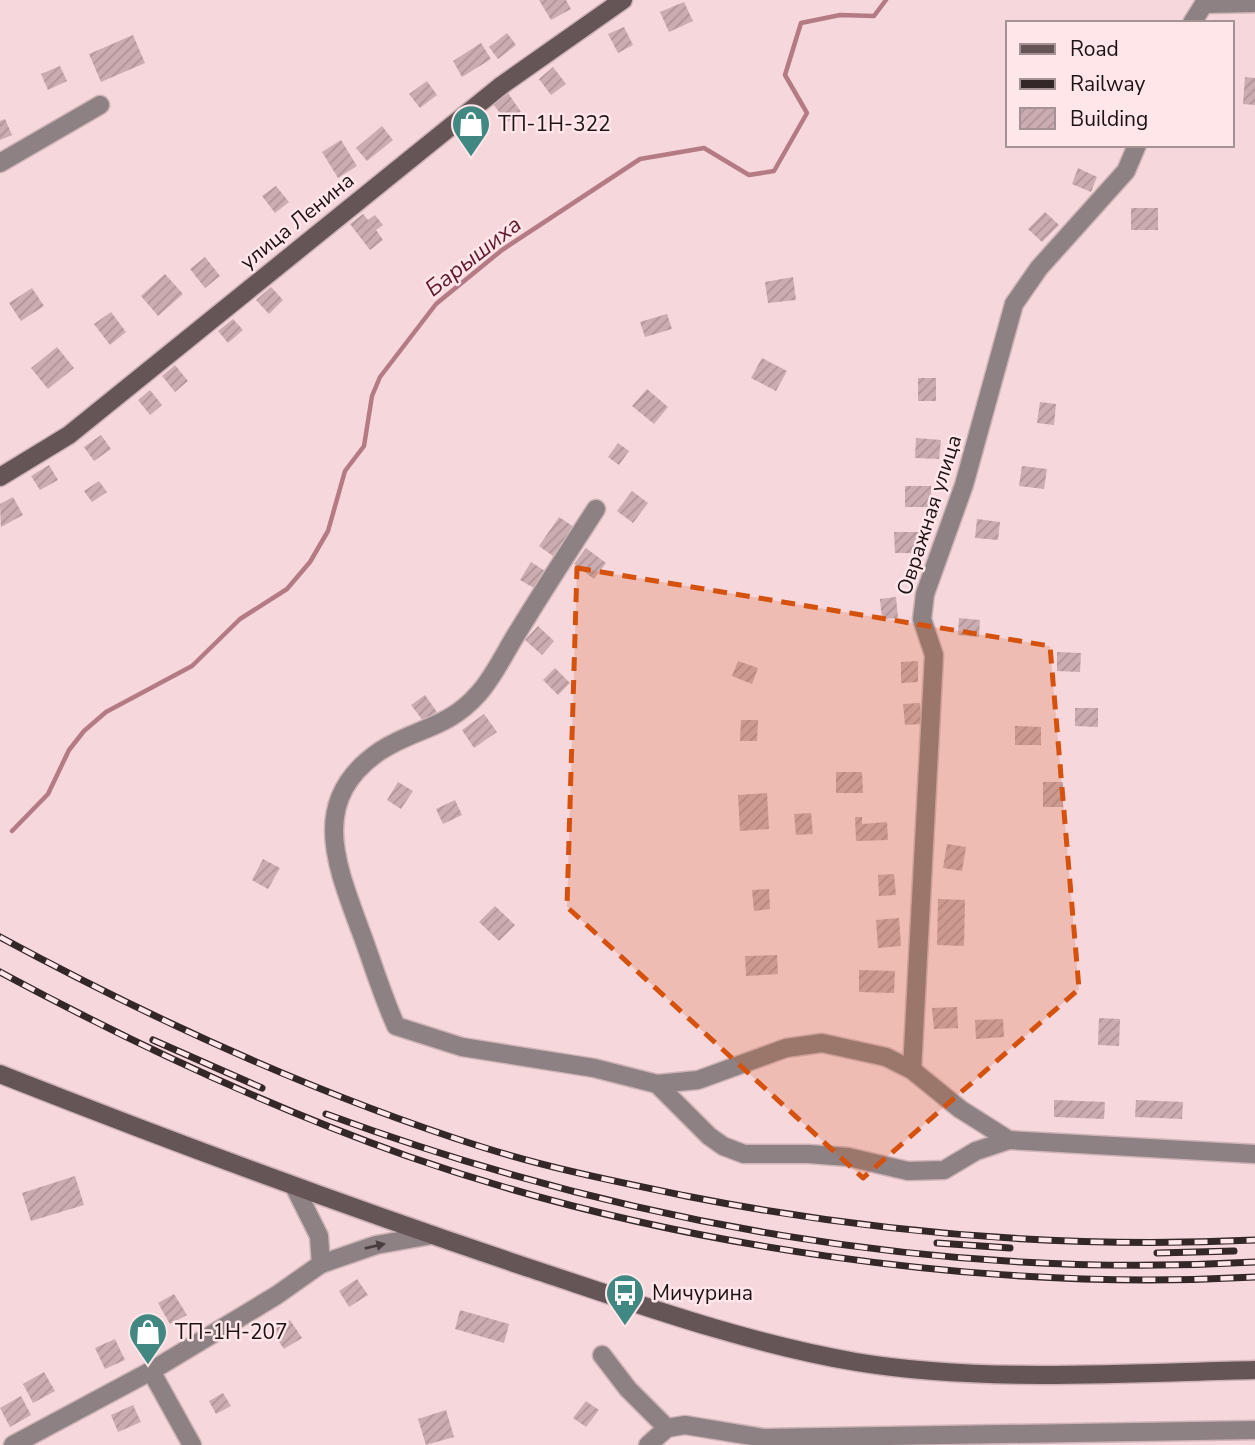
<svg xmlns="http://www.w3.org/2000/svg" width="1255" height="1445" font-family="'Nunito Sans',sans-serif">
	<defs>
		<pattern id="building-hatch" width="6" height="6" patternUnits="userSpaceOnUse" patternTransform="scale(1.75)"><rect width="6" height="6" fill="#cbadb1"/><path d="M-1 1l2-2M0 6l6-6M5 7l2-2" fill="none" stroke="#ae9497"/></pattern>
	</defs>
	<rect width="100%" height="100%" fill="#f6d7db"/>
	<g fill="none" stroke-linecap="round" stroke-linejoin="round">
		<!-- stream -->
		<polyline stroke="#b47b85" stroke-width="4.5" points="12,831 48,794 69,750 84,731 106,712 192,666 240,619 287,589 310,562 328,531 345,471 364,446 372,396 380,377 436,304 502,250 640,159 704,148 749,175 774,171 807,113 785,75 801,23 840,15 874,16 886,0"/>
	</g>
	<!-- building -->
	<g fill="url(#building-hatch)">
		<polygon points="539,0 566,0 571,9 551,20"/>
		<polygon points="684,2 693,21 669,32 660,12"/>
		<polygon points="624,27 633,45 618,53 608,34"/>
		<polygon points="507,33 516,45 498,59 489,47"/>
		<polygon points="133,35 145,63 101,82 89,54"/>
		<polygon points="481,43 491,59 462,77 453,61"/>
		<polygon points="60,66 67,81 48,90 41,74"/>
		<polygon points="553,67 566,84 551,95 539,79"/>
		<polygon points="1245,77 1255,78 1255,105 1243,104"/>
		<polygon points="427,81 437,95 420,108 409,94"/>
		<polygon points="508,93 521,112 507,122 493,104"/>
		<polygon points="5,119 12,135 0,140 0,121"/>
		<polygon points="382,126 393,140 367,161 356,148"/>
		<polygon points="341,140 357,166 338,178 322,152"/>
		<polygon points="1078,168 1097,177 1091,192 1072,184"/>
		<polygon points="276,186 289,202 275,213 262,196"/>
		<rect x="1131" y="208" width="27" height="22"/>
		<polygon points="1045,212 1059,225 1042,242 1028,229"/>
		<polygon points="363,214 368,220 375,215 383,225 376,230 383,240 370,250 350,224"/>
		<polygon points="205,257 220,276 205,288 190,269"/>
		<polygon points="165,274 183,294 158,316 141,296"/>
		<polygon points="793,277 796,300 768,303 765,282"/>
		<polygon points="271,287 283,300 269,314 256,300"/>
		<polygon points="32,288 44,306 21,321 9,303"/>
		<polygon points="111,312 126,332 110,345 94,324"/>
		<polygon points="667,314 672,329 645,337 640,322"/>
		<polygon points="233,319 243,330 228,343 218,331"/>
		<polygon points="57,347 74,368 48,389 31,368"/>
		<polygon points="762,358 787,371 776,391 751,378"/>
		<polygon points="175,365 188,381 175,392 162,376"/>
		<rect x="918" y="378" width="18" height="23"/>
		<polygon points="647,389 668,407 654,424 632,406"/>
		<polygon points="150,390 162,405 150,415 138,400"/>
		<polygon points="1040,402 1056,404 1054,425 1037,423"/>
		<polygon points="101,435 111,449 94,461 84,447"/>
		<polygon points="916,438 941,440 939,459 915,458"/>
		<polygon points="618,443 629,451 619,465 608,457"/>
		<polygon points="49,465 58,480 40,490 31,476"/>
		<polygon points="1022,466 1047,469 1044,489 1019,486"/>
		<polygon points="99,481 107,492 92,502 84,491"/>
		<rect x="905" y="486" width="26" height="21"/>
		<polygon points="632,491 648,503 633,523 617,511"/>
		<polygon points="13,497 23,515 1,527 0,504"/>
		<polygon points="559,517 574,527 553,556 539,546"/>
		<polygon points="977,519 1000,522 998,540 975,538"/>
		<polygon points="894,532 920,532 920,553 895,553"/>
		<polygon points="586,548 606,563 594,579 574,564"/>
		<polygon points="531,562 545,571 534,588 520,580"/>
		<polygon points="896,597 898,618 882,619 880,599"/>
		<polygon points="959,618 980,620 979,637 958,635"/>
		<polygon points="538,626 554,641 542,655 525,640"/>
		<polygon points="1057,652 1081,653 1080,672 1057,671"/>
		<polygon points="738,661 758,668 752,684 732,676"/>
		<polygon points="918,661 918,682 901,683 901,662"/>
		<polygon points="555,668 570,683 558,695 543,680"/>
		<polygon points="425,695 437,712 424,722 411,705"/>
		<polygon points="920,703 922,724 905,725 903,704"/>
		<polygon points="1075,708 1098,708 1098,727 1075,726"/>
		<polygon points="484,714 497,732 474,748 462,730"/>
		<polygon points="741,720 758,720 757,741 740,741"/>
		<polygon points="1015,726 1041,727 1041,745 1015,745"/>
		<polygon points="836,772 862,772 863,793 836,793"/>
		<polygon points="398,782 413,791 401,809 387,800"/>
		<rect x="1043" y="782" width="20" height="25"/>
		<polygon points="767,793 769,829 740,831 738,795"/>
		<polygon points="455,800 462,815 443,824 436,809"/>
		<polygon points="811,813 813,834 796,835 794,814"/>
		<polygon points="855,817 862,817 862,824 887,822 888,840 856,841"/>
		<polygon points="947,844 966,847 962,871 943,868"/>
		<polygon points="263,859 280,868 268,889 252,880"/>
		<polygon points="894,874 896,895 879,896 878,875"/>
		<polygon points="769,889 770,909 754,911 752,890"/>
		<polygon points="938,899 965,900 964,946 937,945"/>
		<polygon points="495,906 515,925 499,941 479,922"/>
		<polygon points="899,918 901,946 878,948 876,920"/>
		<polygon points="777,955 778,974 746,976 745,956"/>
		<polygon points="859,970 895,971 894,993 859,992"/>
		<polygon points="957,1007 958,1028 934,1029 932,1008"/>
		<polygon points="1099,1018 1120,1019 1119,1046 1098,1045"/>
		<polygon points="1003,1019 1004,1037 976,1039 975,1020"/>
		<polygon points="1054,1100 1105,1102 1104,1119 1054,1117"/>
		<polygon points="1136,1100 1183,1102 1182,1119 1135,1117"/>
		<polygon points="75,1176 84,1205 31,1221 22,1193"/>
		<polygon points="357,1279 368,1295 349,1307 339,1291"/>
		<polygon points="174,1294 187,1315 170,1324 158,1303"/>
		<polygon points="460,1310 509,1324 504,1343 455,1329"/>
		<polygon points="290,1320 302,1338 284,1349 272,1331"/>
		<polygon points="115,1339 125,1360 105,1369 95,1348"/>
		<polygon points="44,1372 55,1391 33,1403 23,1384"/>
		<polygon points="223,1393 231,1406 216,1414 209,1401"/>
		<polygon points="21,1396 31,1415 10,1427 0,1408"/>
		<polygon points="586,1401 599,1410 586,1427 573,1418"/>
		<polygon points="133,1405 141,1422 118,1432 111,1415"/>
		<polygon points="446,1410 454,1437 426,1445 418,1419"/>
	</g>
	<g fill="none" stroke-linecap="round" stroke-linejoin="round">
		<defs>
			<g id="minor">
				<polyline points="1204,4 1255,3"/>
				<polyline points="1192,23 1204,4"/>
				<polyline points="0,163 100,105"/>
				<path d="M596 509C570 549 544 589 519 630 506 650 495 675 479 693 448 729 415 728 380 751 308 800 336 864 361 932 373 964 382 995 396 1026L462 1047 594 1068 657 1084 698 1080 786 1048 822 1043 886 1057 912 1070 960 1109 1009 1140 1255 1154"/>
				<polyline points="912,1070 934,655 922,619 925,594 964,485 1014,304 1039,268 1126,171 1137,145"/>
				<polyline points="657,1084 709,1136 723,1146 744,1154 809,1154 848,1157 908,1171 944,1170 976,1151 1009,1140"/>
				<polyline points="295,1188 319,1236 321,1264"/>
				<polyline points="602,1355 628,1389 667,1428 648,1445"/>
				<polyline points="151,1371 192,1445"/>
				<polyline points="667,1428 685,1425 764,1438 1255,1430"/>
				<polyline points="13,1445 151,1371 277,1295 321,1264 376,1245 432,1235"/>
			</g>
			<g id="secondary">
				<polyline points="0,477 69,435 502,85 623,0"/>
				<path d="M0 1074C175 1143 350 1208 529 1268 635 1303 745 1343 856 1362 982 1383 1127 1373 1255 1370"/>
			</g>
		</defs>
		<!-- minor casing -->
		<use href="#minor" stroke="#cfb4b7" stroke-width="21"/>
		<!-- secondary casing -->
		<use href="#secondary" stroke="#cfb4b7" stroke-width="21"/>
		<!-- minor -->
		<use href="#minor" stroke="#8e8183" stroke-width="18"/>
		<!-- secondary -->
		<use href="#secondary" stroke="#665557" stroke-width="18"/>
		<defs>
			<g id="rail">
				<path d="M0 937C154 1020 315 1094 482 1147 548 1168 618 1182 686 1196 874 1233 1064 1249 1255 1240"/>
				<path d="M0 972C132 1043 266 1106 407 1156 665 1246 982 1292 1255 1277"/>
				<polyline points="153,1040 262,1088"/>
				<path d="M326 1114C622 1223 939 1280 1255 1262"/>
				<polyline points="937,1243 1010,1248"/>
				<polyline points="1157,1253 1234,1251"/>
			</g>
		</defs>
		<!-- rail casing -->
		<use href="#rail" stroke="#332728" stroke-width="7"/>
		<!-- rail -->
		<use href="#rail" stroke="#ffe6e9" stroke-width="4.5" stroke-dasharray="13" stroke-linecap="butt"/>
	</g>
	<!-- one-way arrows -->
	<defs><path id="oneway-solid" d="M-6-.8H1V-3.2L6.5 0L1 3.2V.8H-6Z" transform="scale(1.75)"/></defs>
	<use fill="#4a3f40" href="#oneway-solid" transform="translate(375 1246) rotate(-13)"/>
	<!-- marked area -->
	<path fill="#d4520d" fill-opacity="0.2" stroke="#d4520d" stroke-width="5" stroke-dasharray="14 9" stroke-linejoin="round" d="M577 568 1050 646 1079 989 863 1178 567 907Z"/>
	<!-- icons -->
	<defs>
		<symbol id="shop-pin" viewBox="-11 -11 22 30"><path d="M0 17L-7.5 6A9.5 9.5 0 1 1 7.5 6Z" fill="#418883" stroke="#ffe6e9"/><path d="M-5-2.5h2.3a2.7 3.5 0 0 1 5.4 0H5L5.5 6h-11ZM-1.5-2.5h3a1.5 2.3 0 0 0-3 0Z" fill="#fff"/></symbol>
		<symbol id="bus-pin" viewBox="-11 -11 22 30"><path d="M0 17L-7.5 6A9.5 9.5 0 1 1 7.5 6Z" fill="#418883" stroke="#ffe6e9"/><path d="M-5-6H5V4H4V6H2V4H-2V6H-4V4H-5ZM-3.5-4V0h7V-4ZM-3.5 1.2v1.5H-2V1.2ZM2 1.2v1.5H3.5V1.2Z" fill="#fff"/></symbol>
	</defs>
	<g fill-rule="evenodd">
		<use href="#shop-pin" x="449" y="102" width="44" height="60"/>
		<use href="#bus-pin" x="603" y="1271" width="44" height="60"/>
		<use href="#shop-pin" x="126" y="1310" width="44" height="60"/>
	</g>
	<g text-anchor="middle" stroke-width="5" stroke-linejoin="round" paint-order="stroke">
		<!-- poi labels -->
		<g font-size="21" fill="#1d1314" stroke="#ffe6e9" text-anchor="start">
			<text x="498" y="131">ТП-1Н-322</text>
			<text x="652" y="1300">Мичурина</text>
			<text x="175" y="1339">ТП-1Н-207</text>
		</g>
		<!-- street labels -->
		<g font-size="21" fill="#1d1314" stroke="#ffe6e9">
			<text transform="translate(297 221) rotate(-39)" y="7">улица Ленина</text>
			<text transform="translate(929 515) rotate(-72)" y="7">Овражная улица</text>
		</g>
		<!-- water labels -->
		<g font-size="23" font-style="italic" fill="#611b2e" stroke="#ffe6e9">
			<text transform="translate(473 256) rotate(-38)" y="8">Барышиха</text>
		</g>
	</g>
	<!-- legend -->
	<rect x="1006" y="21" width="228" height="126" fill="#ffe6e9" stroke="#a59294" stroke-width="2"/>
	<rect x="1020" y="44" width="35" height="10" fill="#665557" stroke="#a59294" stroke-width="2"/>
	<text x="1070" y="56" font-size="21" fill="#1d1314">Road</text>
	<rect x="1020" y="79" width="35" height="10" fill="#332728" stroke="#a59294" stroke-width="2"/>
	<text x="1070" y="91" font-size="21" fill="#1d1314">Railway</text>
	<rect x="1020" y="108" width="35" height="21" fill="url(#building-hatch)" stroke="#a59294" stroke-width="2"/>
	<text x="1070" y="126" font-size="21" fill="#1d1314">Building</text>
</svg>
